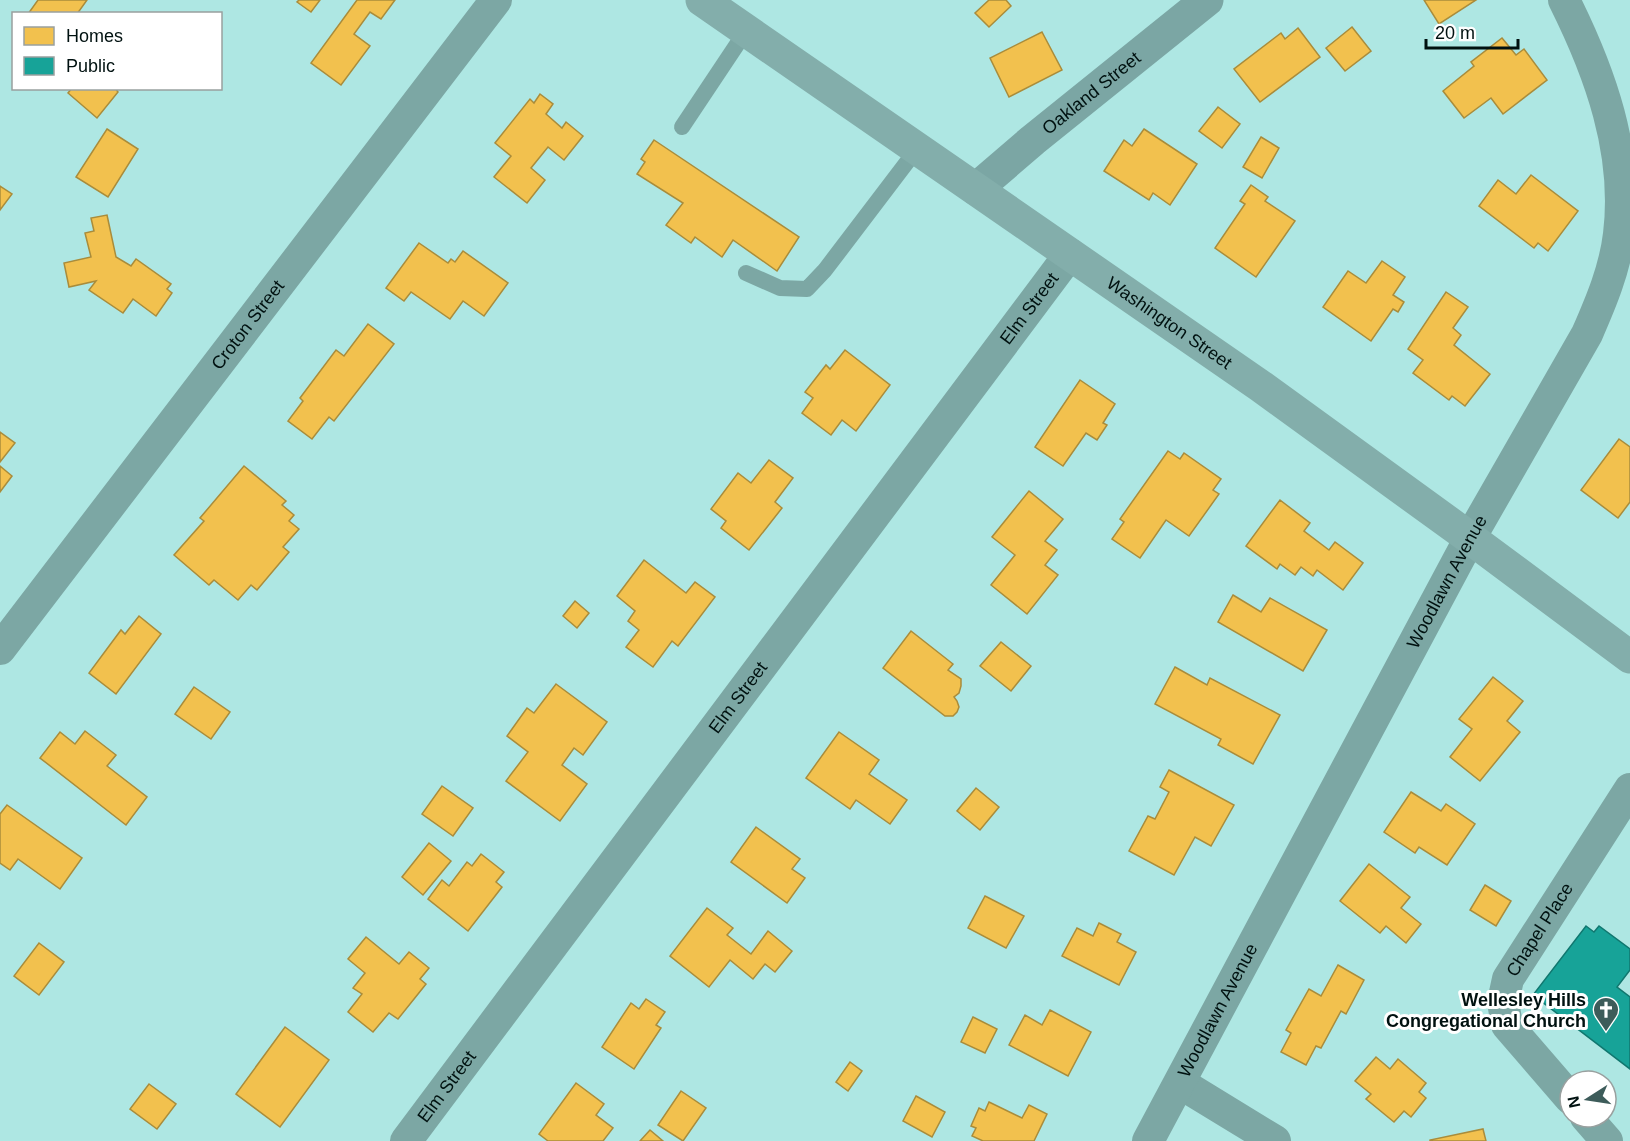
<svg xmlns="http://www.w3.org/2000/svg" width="1630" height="1141" font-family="Arial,sans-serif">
	<rect width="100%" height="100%" fill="#aee7e3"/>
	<!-- homes -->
	<g fill="#f2c14e" stroke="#a98c3b" stroke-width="1.5">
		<polygon points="38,0 87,0 77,14 28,14"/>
		<polygon points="299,0 320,0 311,12 297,2"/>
		<polygon points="357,0 395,0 381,19 370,12 354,34 370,46 341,85 311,63"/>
		<polygon points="989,0 1006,0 1011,6 989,27 975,13"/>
		<polygon points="1424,0 1476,0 1439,24"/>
		<polygon points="1352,27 1371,51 1345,71 1326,48"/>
		<polygon points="1298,28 1320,57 1260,102 1234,69 1281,33 1285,39"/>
		<polygon points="1042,32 1062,70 1009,97 990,58"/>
		<polygon points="1502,38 1516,55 1524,49 1547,80 1503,114 1491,98 1464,118 1443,91 1474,66 1471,62"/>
		<polygon points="72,88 115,88 118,92 97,118 68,93"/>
		<polygon points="540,94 553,104 546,114 562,128 566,122 583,136 564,160 548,147 531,168 545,180 527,203 494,177 511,156 495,143 530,99 534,103"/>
		<polygon points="1218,107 1240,124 1222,148 1199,131"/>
		<polygon points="107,129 138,149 108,197 76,177"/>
		<polygon points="1144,129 1197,164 1170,205 1153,193 1149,200 1104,171 1124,140 1132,146"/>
		<polygon points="1261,137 1279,148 1262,178 1243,167"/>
		<polygon points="654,140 799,237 777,271 733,240 722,257 695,237 691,243 666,225 683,203 637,174 645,162 641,159"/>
		<polygon points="1531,175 1578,211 1548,251 1538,243 1534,248 1479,206 1498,180 1516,194"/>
		<polygon points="1251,185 1268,197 1265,201 1295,221 1256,277 1215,248 1245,204 1240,201"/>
		<polygon points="0,186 12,194 0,210"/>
		<polygon points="107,215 116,257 131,266 136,259 171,284 167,289 172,293 156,316 133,299 123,313 89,290 96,281 69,287 64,263 91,257 85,233 94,231 91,218"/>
		<polygon points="419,243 448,263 451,259 455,262 463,251 508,283 484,316 463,301 450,319 411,292 404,301 386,288"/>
		<polygon points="1382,261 1405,277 1393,295 1404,302 1398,312 1393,309 1371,341 1323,307 1348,271 1366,283"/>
		<polygon points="1446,292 1468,307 1453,328 1461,335 1454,345 1490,374 1465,406 1452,396 1449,400 1413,373 1423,360 1408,349"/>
		<polygon points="368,324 394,344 334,421 329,417 312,439 288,421 303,401 300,398 336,350 344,356"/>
		<polygon points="845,350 890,385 856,431 842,420 831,435 802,413 813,398 805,392 826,365 830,369"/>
		<polygon points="1080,380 1115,404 1103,423 1107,425 1097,440 1086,433 1063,466 1035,447"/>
		<polygon points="0,432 15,443 0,462"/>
		<polygon points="1619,439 1630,447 1630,502 1618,518 1581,490"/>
		<polygon points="1168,451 1180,459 1184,453 1221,479 1213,490 1219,494 1189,536 1166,520 1140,558 1112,539 1124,522 1120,519"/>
		<polygon points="769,460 793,478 775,502 782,508 749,550 721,528 726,521 711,509 738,473 751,483"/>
		<polygon points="0,466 12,476 0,492"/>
		<polygon points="244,466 286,501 282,505 294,515 289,521 299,529 283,547 289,552 257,590 251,585 238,600 214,580 209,585 174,555 204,521 200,518"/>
		<polygon points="1029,491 1063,519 1045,541 1057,550 1045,565 1058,575 1027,614 991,585 1015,555 992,537"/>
		<polygon points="1280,500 1310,523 1304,531 1329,550 1335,542 1363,563 1343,590 1317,570 1313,576 1301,567 1295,575 1280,564 1277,569 1246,546"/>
		<polygon points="644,560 686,593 695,582 715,597 678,646 672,641 653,667 626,647 639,630 628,621 635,611 617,596"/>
		<polygon points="1233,595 1261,612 1270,598 1327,630 1303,671 1218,622"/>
		<polygon points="575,601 589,613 577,628 563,616"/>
		<polygon points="139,616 161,634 116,694 89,673 121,630 125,634"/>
		<polygon points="911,631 953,664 948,670 961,679 961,686 959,693 954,697 957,701 959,707 957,712 953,716 945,716 883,668"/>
		<polygon points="1001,642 1031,666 1011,691 980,666"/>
		<polygon points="1175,667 1207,685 1210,678 1280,715 1253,764 1218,745 1221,739 1155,704"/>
		<polygon points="1493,677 1523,701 1507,721 1520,732 1480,781 1450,757 1472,729 1459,719"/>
		<polygon points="556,684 607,722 583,755 574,748 562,765 587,784 560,821 506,781 528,752 507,736 527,708 534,713"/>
		<polygon points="194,687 230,712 211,739 175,714"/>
		<polygon points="85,731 116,755 107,766 147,797 126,825 40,758 60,732 75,744"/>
		<polygon points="839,732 879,760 869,774 907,800 890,824 856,800 850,809 806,778"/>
		<polygon points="1169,770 1234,805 1211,846 1195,837 1174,875 1129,851 1148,816 1155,819 1169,792 1160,787"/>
		<polygon points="442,786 473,808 453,836 422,814"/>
		<polygon points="976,788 999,807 980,830 957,811"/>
		<polygon points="1411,792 1441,811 1446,804 1475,824 1447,865 1419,847 1415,853 1384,832"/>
		<polygon points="7,805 82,858 60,889 18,859 10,870 0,863 0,814"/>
		<polygon points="756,827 800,859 792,869 805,878 787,903 731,862"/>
		<polygon points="429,843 451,861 423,895 402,877"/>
		<polygon points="481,854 504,872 496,882 502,887 468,931 428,899 442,880 449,886 467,862 472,866"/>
		<polygon points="1369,864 1410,897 1401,908 1421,924 1406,943 1386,926 1380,933 1340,901"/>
		<polygon points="1485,885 1511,901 1496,926 1470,910"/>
		<polygon points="985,896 1024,916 1006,948 968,928"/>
		<polygon points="707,908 733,928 727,935 751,954 768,931 792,951 775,972 765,964 753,979 730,960 709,987 670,956"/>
		<polygon points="1099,923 1121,934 1117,942 1136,952 1119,985 1062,956 1077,928 1093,936"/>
		<polygon points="366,937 399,964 409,952 429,968 420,979 426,984 398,1019 389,1013 373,1032 348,1012 362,994 353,988 365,973 348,959"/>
		<polygon points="39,943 64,962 39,995 14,976"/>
		<polygon points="1338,965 1364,980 1346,1014 1341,1011 1321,1048 1316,1046 1306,1065 1281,1052 1291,1033 1286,1030 1309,989 1321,996"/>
		<polygon points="646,999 665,1012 656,1025 661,1028 634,1069 602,1047 631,1003 639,1009"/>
		<polygon points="1050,1010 1091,1032 1068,1076 1009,1045 1025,1015 1042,1025"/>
		<polygon points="973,1017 997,1029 985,1053 961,1042"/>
		<polygon points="285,1027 329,1060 280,1127 236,1094"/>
		<polygon points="1376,1057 1390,1069 1398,1059 1426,1083 1419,1092 1426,1098 1411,1117 1404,1111 1394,1122 1366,1099 1371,1094 1355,1081"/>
		<polygon points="850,1062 862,1071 848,1091 836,1082"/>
		<polygon points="576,1083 604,1104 596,1115 613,1128 603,1141 548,1141 539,1134"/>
		<polygon points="149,1084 176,1104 157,1129 130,1109"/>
		<polygon points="681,1091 706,1108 683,1141 658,1125"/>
		<polygon points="916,1096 945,1112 932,1137 903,1121"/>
		<polygon points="989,1102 1022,1118 1029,1105 1047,1114 1034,1141 983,1141 972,1136 976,1128 971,1126 979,1108 985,1111"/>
		<polygon points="1483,1129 1486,1141 1430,1141 1430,1140"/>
		<polygon points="650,1130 663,1141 640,1141"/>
	</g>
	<!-- public -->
	<polygon fill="#17a398" stroke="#10776f" stroke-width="1.5" points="1586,926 1594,932 1599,926 1630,949 1630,970 1617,987 1630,997 1630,1069 1533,995"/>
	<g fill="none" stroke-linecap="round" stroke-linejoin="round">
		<!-- lane -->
		<g stroke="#7ca7a4" stroke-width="16">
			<polyline points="682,127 746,31"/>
			<polyline points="746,273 780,288 807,289 825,270 917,149"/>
		</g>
		<!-- street -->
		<g stroke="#7ca7a4" stroke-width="32">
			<path id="s1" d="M0 649 496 0"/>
			<polyline points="1180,1083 1275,1141"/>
			<path id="s2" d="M1570 1098 1507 1025 1503 1002 1508 979 1630 789"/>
			<polyline points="1586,1117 1607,1141"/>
			<path id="s3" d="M406 1141 1070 254"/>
			<path id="s4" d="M1148 1141 1470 538 1587 334C1601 302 1615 269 1619 234 1629 152 1600 72 1564 0"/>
		</g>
		<!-- secondary -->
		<path stroke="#7ba6a4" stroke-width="33" id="s5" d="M976 189 1033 140 1207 0"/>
		<!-- primary -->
		<path stroke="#83aeab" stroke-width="33" id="s6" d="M702 0 1259 385 1470 538 1630 657"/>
	</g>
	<!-- icons -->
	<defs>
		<symbol id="church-pin" viewBox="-11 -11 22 30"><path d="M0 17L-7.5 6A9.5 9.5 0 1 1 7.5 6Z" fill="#3d5c5a" stroke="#fff"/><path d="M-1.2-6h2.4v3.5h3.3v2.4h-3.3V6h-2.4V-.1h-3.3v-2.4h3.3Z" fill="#fff"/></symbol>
	</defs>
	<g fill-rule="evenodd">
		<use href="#church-pin" x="1591" y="995" width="30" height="40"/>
	</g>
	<g text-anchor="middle" stroke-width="6" stroke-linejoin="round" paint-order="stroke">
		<!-- street labels -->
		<g font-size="18" fill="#001110" stroke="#fff">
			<text dy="6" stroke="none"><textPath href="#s5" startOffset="150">Oakland Street</textPath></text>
			<text dy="6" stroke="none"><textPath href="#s3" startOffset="1040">Elm Street</textPath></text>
			<text dy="6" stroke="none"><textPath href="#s6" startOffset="568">Washington Street</textPath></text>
			<text dy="6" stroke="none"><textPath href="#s1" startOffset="408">Croton Street</textPath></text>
			<text dy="6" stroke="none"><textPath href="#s4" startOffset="634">Woodlawn Avenue</textPath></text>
			<text dy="6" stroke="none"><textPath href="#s3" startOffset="554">Elm Street</textPath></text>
			<text dy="6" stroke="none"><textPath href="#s2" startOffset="202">Chapel Place</textPath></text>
			<text dy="6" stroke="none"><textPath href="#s4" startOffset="148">Woodlawn Avenue</textPath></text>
			<text dy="6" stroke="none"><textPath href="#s3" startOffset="68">Elm Street</textPath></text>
		</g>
		<!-- poi labels -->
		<g font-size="18" font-weight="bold" fill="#001110" stroke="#fff" text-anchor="end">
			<text x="1586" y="1006">Wellesley Hills<tspan x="1586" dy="21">Congregational Church</tspan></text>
		</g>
	</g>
	<!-- legend -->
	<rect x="12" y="12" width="210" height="78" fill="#ffffff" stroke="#99a09f" stroke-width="1.5"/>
	<rect x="24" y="27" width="30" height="18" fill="#f2c14e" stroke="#99a09f" stroke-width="1.5"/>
	<text x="66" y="42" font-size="18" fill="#001110">Homes</text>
	<rect x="24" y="57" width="30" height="18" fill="#17a398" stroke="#99a09f" stroke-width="1.5"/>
	<text x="66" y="72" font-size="18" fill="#001110">Public</text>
	<!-- north arrow -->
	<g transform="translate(1588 1099) rotate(258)"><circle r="28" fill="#ffffff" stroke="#99a09f" stroke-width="1.5"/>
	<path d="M0-4.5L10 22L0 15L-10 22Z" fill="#3d5c5a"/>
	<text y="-9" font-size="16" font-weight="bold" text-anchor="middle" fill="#001110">N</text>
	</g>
	<!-- scale -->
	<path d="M1426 39v9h92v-9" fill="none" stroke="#001110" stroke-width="3"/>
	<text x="1435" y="39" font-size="18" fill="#001110" stroke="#ffffff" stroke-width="4.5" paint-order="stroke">20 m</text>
</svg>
